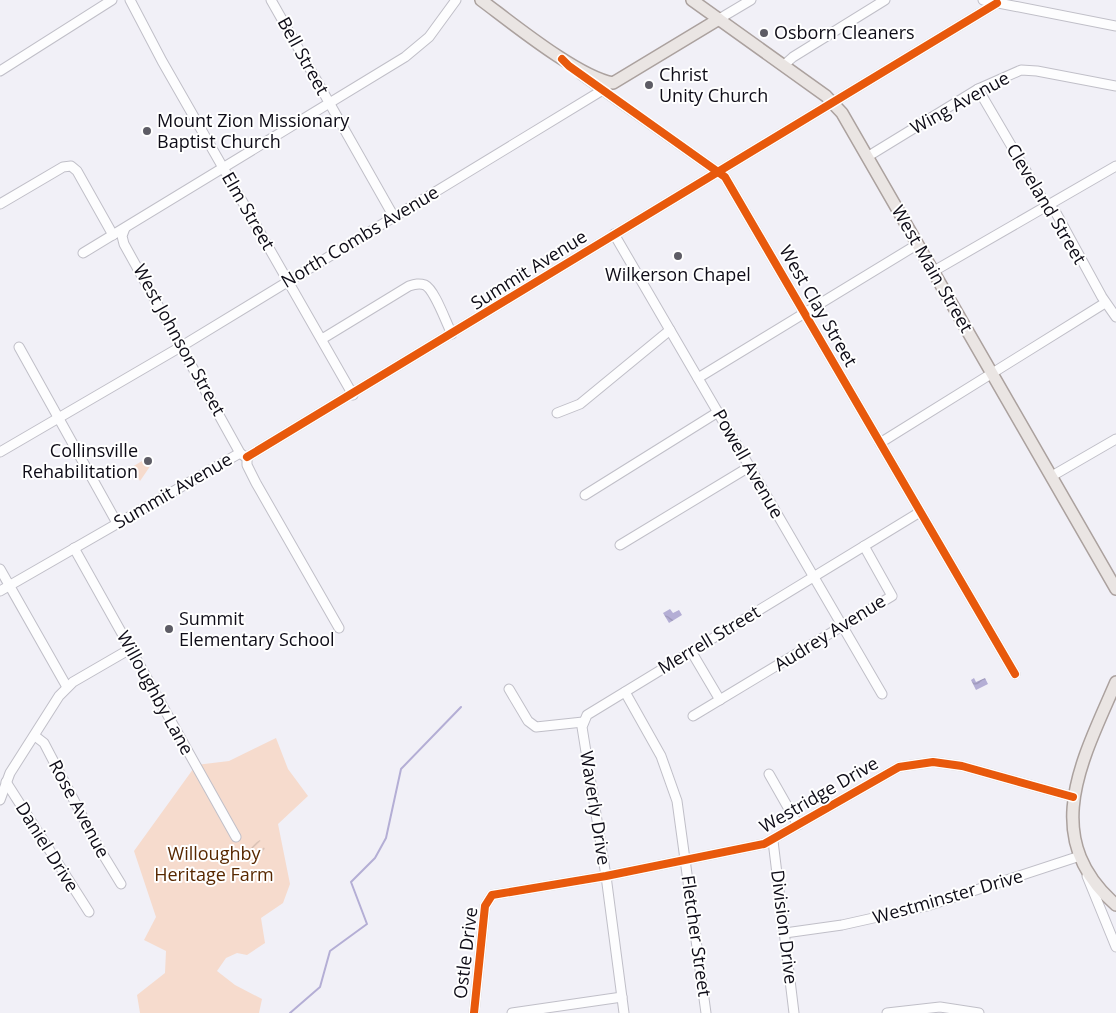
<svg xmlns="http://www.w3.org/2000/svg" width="1116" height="1013" font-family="'Open Sans',sans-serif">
	<defs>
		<pattern id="garden-furrows" width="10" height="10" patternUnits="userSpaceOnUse" patternTransform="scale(1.25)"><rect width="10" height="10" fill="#f6dbcd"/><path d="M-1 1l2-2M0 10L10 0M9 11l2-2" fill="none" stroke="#d2bbaf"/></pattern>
		<pattern id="water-waves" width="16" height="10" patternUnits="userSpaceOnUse" patternTransform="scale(1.25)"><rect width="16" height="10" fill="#b4aed5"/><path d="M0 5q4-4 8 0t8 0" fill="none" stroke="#9a94b6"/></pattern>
	</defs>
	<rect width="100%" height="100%" fill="#f1f0f7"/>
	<!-- green -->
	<g fill="#f6dbcd">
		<polygon points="142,461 153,462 140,481 132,467"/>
		<polygon points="276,738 288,769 308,796 278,824 290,884 283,903 261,918 265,943 247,955 237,953 226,958 217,971 235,985 262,999 259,1013 140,1013 137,995 165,973 166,951 144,940 156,917 134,851 196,765 229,761"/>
	</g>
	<!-- garden -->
	<polygon fill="url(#garden-furrows)" points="260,840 266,851 255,857 249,846"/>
	<!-- water -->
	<g fill="url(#water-waves)">
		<polygon points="670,609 673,613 679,610 682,615 669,623 663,613"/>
		<polygon points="974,678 976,682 985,678 988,684 976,690 971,680"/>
	</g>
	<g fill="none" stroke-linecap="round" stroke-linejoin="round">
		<!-- stream -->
		<polyline stroke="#b4aed5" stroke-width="2" points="290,1013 320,987 330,951 367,924 351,882 375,858 386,838 401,769 461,707"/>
		<defs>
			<g id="minor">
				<polyline points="130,0 162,61 353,395"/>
				<polyline points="271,0 394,217"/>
				<polyline points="983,0 1116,26"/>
				<polyline points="719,19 751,0"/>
				<polyline points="784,65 793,57 885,0"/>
				<polyline points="0,71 112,0"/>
				<polyline points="581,75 725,177 1015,674"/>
				<polyline points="978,89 1046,205 1055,211 1102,297 1116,317"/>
				<polyline points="867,157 978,89 1021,70 1037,71 1116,86"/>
				<polyline points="0,204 63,167 71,166 77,171 113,235"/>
				<polyline points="125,228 122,236 124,244 240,453 244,456"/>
				<polyline points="614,234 882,694"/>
				<polyline points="83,253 405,57 429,37 456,0"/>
				<polyline points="934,271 1116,166"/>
				<path d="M322 339 409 286C415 284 419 283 425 285 435 290 446 323 452 334"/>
				<polyline points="19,347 117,523"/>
				<polyline points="698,378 918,244"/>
				<polyline points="557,413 580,404 670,330"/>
				<polyline points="880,443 1105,303"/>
				<polyline points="0,452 182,346 606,88"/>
				<polyline points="247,457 997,3"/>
				<polyline points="247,457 247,465 256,483 339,628"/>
				<polyline points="1052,476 1116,439"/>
				<polyline points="585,495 718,412"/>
				<polyline points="620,545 749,467"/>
				<polyline points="74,548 236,837"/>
				<polyline points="0,569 67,687"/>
				<polyline points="0,591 240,453"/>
				<polyline points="691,651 720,700"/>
				<polyline points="509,689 528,721 536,727 583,722"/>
				<polyline points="625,692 661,756 677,801 706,1013"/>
				<polyline points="693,716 892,596 864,546"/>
				<polyline points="35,736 44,743 99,848 121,884"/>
				<polyline points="769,774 798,825"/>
				<polyline points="6,782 89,912"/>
				<polyline points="0,800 10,773 59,696 73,682 130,649"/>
				<polyline points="773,841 794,1013"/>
				<polyline points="1087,876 1116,947"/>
				<polyline points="785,933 842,925 927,906 1080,856"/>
				<polyline points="474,1013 485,906 492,895 606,876 764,844 899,767 933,762 962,766 1073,797"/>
				<polyline points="512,1013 622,997"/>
				<polyline points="624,1013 606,876 582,727 587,715 920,512"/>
				<polyline points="887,1013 940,1007 979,1013"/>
			</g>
			<g id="major">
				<path d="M481 0C512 23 578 77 613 83L719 19"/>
				<polyline points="692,0 826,96 842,113 1116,589"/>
				<path d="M1116 682C1083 759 1038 837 1116 905"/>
			</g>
		</defs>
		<!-- minor casing -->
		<use href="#minor" stroke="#c0bfc8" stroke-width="11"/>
		<!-- major casing -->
		<use href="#major" stroke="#aba19e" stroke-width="14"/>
		<!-- minor -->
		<use href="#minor" stroke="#fdfdfe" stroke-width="9"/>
		<!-- major -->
		<use href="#major" stroke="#eae5e3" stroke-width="11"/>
		<defs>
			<g id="cycleway">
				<polyline points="562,59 569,66 725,177 1015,674"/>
				<polyline points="247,457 997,3"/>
				<polyline points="474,1013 485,906 492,895 606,876 764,844 899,767 933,762 962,766 1073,797"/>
			</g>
		</defs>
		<!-- cycleway casing -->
		<use href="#cycleway" stroke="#fff" stroke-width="11"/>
		<!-- cycleway -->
		<use href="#cycleway" stroke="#e8590c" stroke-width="8"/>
	</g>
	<!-- markers -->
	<g fill="#5d5c65" stroke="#fff" stroke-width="2">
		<circle cx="764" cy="33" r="5"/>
		<circle cx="649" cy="85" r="5"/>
		<circle cx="147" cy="131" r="5"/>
		<circle cx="678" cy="256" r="5"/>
		<circle cx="148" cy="461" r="5"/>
		<circle cx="169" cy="629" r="5"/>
	</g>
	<g text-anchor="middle" stroke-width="4" stroke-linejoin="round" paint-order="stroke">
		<!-- poi labels -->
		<g font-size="18" fill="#0e0c17" stroke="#fff" text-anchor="start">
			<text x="774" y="39">Osborn Cleaners</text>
			<text x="659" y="81">Christ<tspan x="659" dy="21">Unity Church</tspan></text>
			<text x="157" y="127">Mount Zion Missionary<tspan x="157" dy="21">Baptist Church</tspan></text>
			<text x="678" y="281" text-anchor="middle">Wilkerson Chapel</text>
			<text x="138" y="457" text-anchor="end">Collinsville<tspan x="138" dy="21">Rehabilitation</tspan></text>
			<text x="179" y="625">Summit<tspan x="179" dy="21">Elementary School</tspan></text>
		</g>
		<!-- street labels -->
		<g font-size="18" fill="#0e0c17" stroke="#fff">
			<text transform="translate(303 56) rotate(61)" y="6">Bell Street</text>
			<text transform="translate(960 103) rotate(-29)" y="6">Wing Avenue</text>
			<text transform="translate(1046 204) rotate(59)" y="6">Cleveland Street</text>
			<text transform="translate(248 211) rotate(60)" y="6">Elm Street</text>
			<text transform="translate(360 237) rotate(-31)" y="6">North Combs Avenue</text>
			<text transform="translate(932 269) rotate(60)" y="6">West Main Street</text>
			<text transform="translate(529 270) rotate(-32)" y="6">Summit Avenue</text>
			<text transform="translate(818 306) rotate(60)" y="6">West Clay Street</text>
			<text transform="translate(179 340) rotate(61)" y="6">West Johnson Street</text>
			<text transform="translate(748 464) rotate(60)" y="6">Powell Avenue</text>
			<text transform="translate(173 491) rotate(-30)" y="6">Summit Avenue</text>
			<text transform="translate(830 633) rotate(-32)" y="6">Audrey Avenue</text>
			<text transform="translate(709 640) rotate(-31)" y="6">Merrell Street</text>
			<text transform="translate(155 693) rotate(61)" y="6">Willoughby Lane</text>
			<text transform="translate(819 795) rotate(-30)" y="6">Westridge Drive</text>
			<text transform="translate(595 808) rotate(81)" y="6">Waverly Drive</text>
			<text transform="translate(79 809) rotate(62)" y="6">Rose Avenue</text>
			<text transform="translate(47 847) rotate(58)" y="6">Daniel Drive</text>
			<text transform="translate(948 897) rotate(-16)" y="6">Westminster Drive</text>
			<text transform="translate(784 927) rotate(83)" y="6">Division Drive</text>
			<text transform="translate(696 936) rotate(82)" y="6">Fletcher Street</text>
			<text transform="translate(466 953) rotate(-83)" y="6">Ostle Drive</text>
		</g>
		<!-- park labels -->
		<g font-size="18" fill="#582800" stroke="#fff">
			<text x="214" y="860">Willoughby<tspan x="214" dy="21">Heritage Farm</tspan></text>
		</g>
	</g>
</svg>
